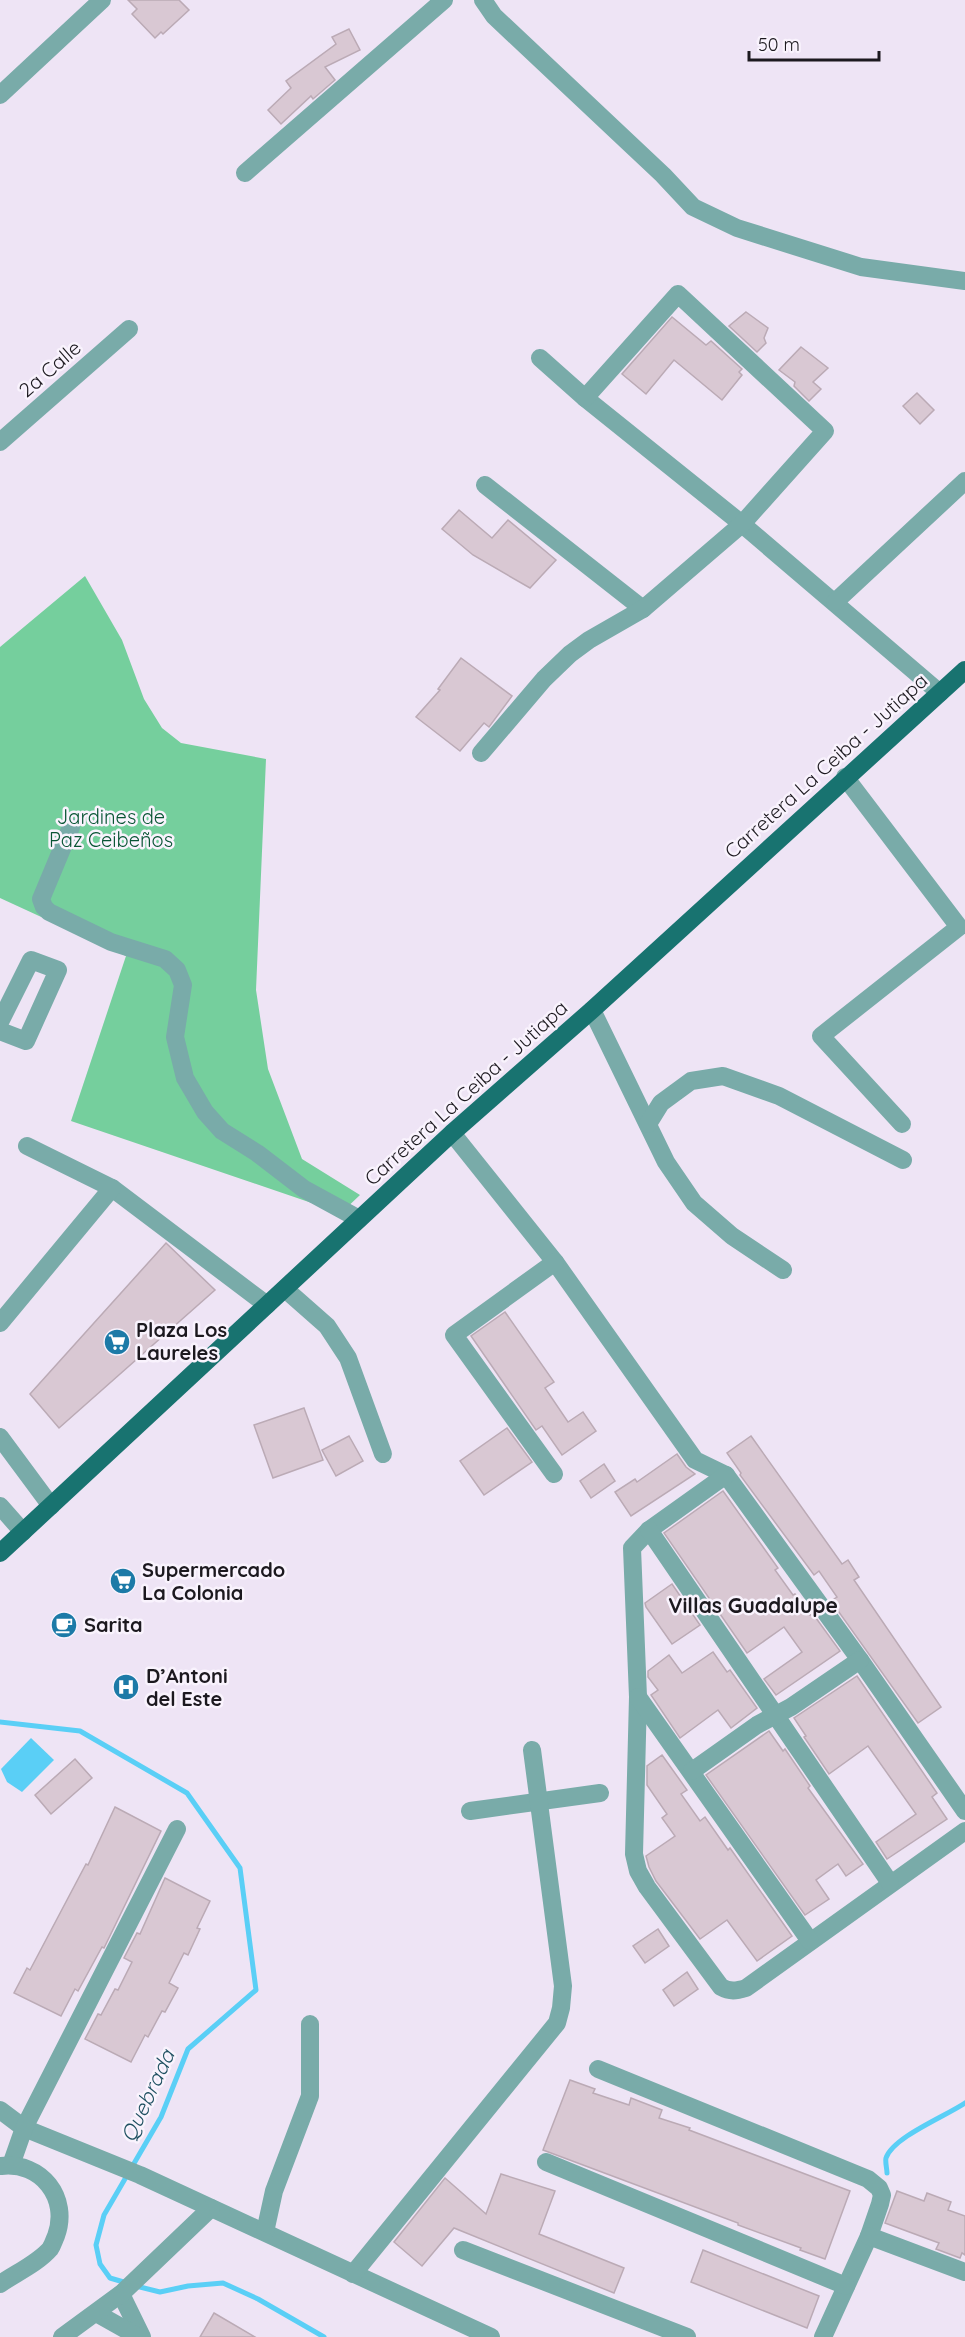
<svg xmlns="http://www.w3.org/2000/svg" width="965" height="2337" font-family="Quicksand,sans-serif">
	<rect width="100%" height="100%" fill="#eee4f5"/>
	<!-- green -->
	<polygon fill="#75cf9d" points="85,576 122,640 144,699 162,728 181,743 266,759 256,990 268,1069 302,1159 360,1195 341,1213 71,1121 126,956 0,898 0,647"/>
	<!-- water -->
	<polygon fill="#5acff6" points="31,1738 54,1760 22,1792 7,1782 1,1769"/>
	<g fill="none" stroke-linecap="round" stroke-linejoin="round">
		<!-- stream -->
		<g stroke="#5acff6" stroke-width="5">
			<polyline points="0,1722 80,1731 187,1793 240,1868 256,1990 188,2049 161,2117 104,2215 96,2245 100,2264 110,2278 127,2283"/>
			<path d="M887 2173C887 2169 885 2162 886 2158 893 2137 946 2116 965 2103"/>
			<polyline points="136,2286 160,2292 188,2286 223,2283 258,2299 324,2337"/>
		</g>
	</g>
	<!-- building -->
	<g fill="#d9c8d3" stroke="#bbaab5" stroke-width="1.5">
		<polygon points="128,0 179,0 189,10 163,34 161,32 155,38 132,14 137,9"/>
		<polygon points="349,29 360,50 325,67 335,80 313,99 311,96 281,124 268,110 291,88 286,81 336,44 332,37"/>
		<polygon points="746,312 768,328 764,338 766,343 757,352 729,326"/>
		<polygon points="672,317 706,345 711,341 742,369 739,372 742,375 722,400 674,360 646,394 622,374"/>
		<polygon points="801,347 828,368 813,382 821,389 809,401 794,386 795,382 779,370"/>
		<polygon points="917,393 934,410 920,424 903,406"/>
		<polygon points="459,510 492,538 508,520 556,560 530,588 473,555 442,529"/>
		<polygon points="461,658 512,696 489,727 484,723 460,751 416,717 440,690 438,689"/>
		<polygon points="166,1243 215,1290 59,1428 30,1394"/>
		<polygon points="505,1312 554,1382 545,1388 568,1422 583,1412 596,1431 562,1455 542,1426 536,1430 471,1336"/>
		<polygon points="304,1408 323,1460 273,1478 254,1425"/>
		<polygon points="507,1428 532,1462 484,1495 460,1461"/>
		<polygon points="349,1436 363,1461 336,1476 322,1450"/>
		<polygon points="751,1436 842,1564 848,1560 859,1577 854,1580 941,1707 918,1723 831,1601 837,1597 819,1571 814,1575 740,1475 741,1473 727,1453"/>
		<polygon points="677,1454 686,1467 695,1474 631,1516 615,1492 635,1479 637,1482"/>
		<polygon points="604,1464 615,1481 591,1498 580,1481"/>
		<polygon points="723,1491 778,1568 775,1570 793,1595 795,1594 810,1615 813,1614 840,1651 776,1695 764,1679 802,1652 784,1627 747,1653 664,1533"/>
		<polygon points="672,1584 700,1625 672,1644 646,1607 645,1603"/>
		<polygon points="713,1652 727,1672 730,1670 757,1708 731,1728 718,1710 680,1738 651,1695 658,1690 648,1677 648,1671 669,1655 682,1673"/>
		<polygon points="857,1676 937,1793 932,1797 947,1819 887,1859 876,1842 916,1814 868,1746 829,1774 804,1737 806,1736 794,1718"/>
		<polygon points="769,1731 783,1751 785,1749 810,1786 808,1788 863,1864 846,1876 838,1864 816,1880 829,1899 805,1915 706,1775"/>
		<polygon points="662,1755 687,1790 681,1794 700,1821 705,1817 728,1850 730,1848 792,1936 757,1961 727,1920 700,1939 656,1881 649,1867 646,1856 675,1836 662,1818 667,1814 647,1785 647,1766"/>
		<polygon points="75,1759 92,1778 51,1814 35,1795"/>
		<polygon points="115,1807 161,1831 104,1948 102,1947 78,1991 75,1989 61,2016 14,1993 27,1968 30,1970 86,1864 88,1865"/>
		<polygon points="165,1878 210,1901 197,1928 200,1929 188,1955 184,1953 169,1983 178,1988 165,2012 162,2011 148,2037 145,2035 131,2062 85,2039 98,2014 101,2015 115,1989 118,1990 132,1962 124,1958 137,1933 140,1934"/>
		<polygon points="658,1929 669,1946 645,1963 633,1946"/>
		<polygon points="687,1972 698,1989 674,2006 663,1990"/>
		<polygon points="570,2080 595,2089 593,2093 629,2105 631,2098 662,2110 659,2118 690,2128 689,2130 850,2191 825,2259 800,2250 801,2248 738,2225 738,2223 543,2150"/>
		<polygon points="501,2174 555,2191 539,2234 624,2268 614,2293 454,2228 422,2266 394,2242 445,2178 486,2214"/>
		<polygon points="897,2191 924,2201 927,2193 951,2202 948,2210 965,2216 965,2255 962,2253 960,2258 936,2249 939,2243 885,2223"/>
		<polygon points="703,2250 819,2296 807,2328 691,2282"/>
		<polygon points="214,2313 255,2337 200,2337"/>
	</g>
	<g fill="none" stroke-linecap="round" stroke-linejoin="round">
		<!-- minor -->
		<g stroke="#79aba9" stroke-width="18">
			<polyline points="483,0 494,16 663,175 693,207 737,228 861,267 965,281"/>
			<polyline points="0,95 102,0"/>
			<polyline points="245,173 444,0"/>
			<polyline points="540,358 585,398 742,524 940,693"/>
			<polyline points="0,442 129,329"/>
			<polyline points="485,485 643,609"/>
			<polyline points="835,602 965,481"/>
			<polyline points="481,753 544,679 570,654 589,640 643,609 742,524 825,431 678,294 585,398"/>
			<polyline points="845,777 959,927 821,1036 902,1124"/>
			<polyline points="71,827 41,899 44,907 49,912 111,942 165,959 177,970 183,985 175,1037 185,1078 205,1112 222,1131 257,1153 304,1189 359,1219"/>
			<polyline points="592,1010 666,1162 694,1203 732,1236 783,1270"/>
			<polyline points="0,1022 31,960 58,970 26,1041 0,1031"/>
			<polyline points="648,1124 661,1103 691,1081 723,1076 779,1096 903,1160"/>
			<polyline points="452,1133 555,1262 695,1460 726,1475 860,1660 965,1811"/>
			<polyline points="112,1188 267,1305"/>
			<polyline points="285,1289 327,1326 348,1358 383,1454"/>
			<polyline points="0,1323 112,1188 27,1146"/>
			<polyline points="0,1437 51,1506"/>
			<polyline points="554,1474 454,1335 555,1262"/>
			<path d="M726 1475 649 1530 632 1548 638 1697 634 1854 638 1871 647 1887 721 1987C730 1992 736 1991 746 1988L965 1831"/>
			<polyline points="0,1506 23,1532"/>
			<polyline points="649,1530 890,1883"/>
			<polyline points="638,1697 810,1941"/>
			<polyline points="692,1771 757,1725 791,1707 860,1660"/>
			<polyline points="470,1811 600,1793"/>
			<polyline points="598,2069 868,2179 879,2188 882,2195 880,2204 869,2236 823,2337"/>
			<polyline points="0,2110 24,2128 140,2175 491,2337"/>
			<polyline points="546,2162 846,2286"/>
			<polyline points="11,2165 24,2128 177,1829"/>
			<polyline points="265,2232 274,2191 310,2096 310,2024"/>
			<polyline points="869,2236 965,2272"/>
			<polyline points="463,2250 687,2337"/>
			<polyline points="353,2274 557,2023 561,2008 563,1986 532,1750"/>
			<path d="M0 2284C16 2273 38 2263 50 2249 53 2245 54 2240 56 2236 70 2198 41 2161 1 2166"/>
			<polyline points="121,2294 142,2337"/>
			<polyline points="96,2313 139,2337"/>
			<polyline points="62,2337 122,2293 211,2208"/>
		</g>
		<!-- major -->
		<polyline stroke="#187370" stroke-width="18" points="0,1553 452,1133 592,1010 965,670"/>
	</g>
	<!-- icons -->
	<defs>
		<symbol id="supermarket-disc" viewBox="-11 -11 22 22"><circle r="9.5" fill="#1c7aa7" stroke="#f9f3fd"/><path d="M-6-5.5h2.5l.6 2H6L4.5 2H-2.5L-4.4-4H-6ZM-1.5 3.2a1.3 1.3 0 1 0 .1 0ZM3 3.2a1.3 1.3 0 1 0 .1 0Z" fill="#fff"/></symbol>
		<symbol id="cafe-disc" viewBox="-11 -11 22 22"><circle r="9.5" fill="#1c7aa7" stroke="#f9f3fd"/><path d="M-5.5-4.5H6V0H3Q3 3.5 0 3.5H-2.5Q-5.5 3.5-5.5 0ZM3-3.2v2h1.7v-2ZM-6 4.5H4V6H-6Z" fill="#fff"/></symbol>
		<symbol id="hospital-disc" viewBox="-11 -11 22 22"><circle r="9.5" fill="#1c7aa7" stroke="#f9f3fd"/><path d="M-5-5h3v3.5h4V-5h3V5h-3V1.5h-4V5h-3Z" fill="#fff"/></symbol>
	</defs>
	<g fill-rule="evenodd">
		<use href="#supermarket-disc" x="102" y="1327" width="30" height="30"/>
		<use href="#supermarket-disc" x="108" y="1566" width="30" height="30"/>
		<use href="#cafe-disc" x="49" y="1610" width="30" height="30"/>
		<use href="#hospital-disc" x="111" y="1672" width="30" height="30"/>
	</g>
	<g text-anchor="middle" stroke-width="5" stroke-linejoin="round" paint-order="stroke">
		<!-- street labels -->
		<g font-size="20" fill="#1c191f" stroke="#f9f3fd">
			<text transform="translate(50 369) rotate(-41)" y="7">2a Calle</text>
			<text transform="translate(826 766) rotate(-42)" y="7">Carretera La Ceiba - Jutiapa</text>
			<text transform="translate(466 1093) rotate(-42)" y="7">Carretera La Ceiba - Jutiapa</text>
		</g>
		<!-- park labels -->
		<g font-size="20" fill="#085534" stroke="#f9f3fd">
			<text x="111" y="824">Jardines de<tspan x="111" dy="23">Paz Ceibeños</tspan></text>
		</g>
		<!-- poi labels -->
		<g font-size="20" font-weight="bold" fill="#1c191f" stroke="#f9f3fd" text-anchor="start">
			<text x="136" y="1337">Plaza Los<tspan x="136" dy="23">Laureles</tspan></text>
			<text x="142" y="1577">Supermercado<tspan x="142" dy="23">La Colonia</tspan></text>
			<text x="84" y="1632">Sarita</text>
			<text x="146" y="1683">D’Antoni<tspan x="146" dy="23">del Este</tspan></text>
		</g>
		<!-- neighbourhood labels -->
		<g font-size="21" font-weight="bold" fill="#1c191f" stroke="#f9f3fd">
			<text x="753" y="1613">Villas Guadalupe</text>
		</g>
		<!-- water labels -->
		<g font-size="21" font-style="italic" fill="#1f5061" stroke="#f9f3fd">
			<text transform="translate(148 2096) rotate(-65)" y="7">Quebrada</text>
		</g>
	</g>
	<!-- scale -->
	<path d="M749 51v9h130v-9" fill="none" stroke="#1c191f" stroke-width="3"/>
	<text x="758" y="51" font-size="18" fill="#1c191f" stroke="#f9f3fd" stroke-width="4.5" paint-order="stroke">50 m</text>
</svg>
